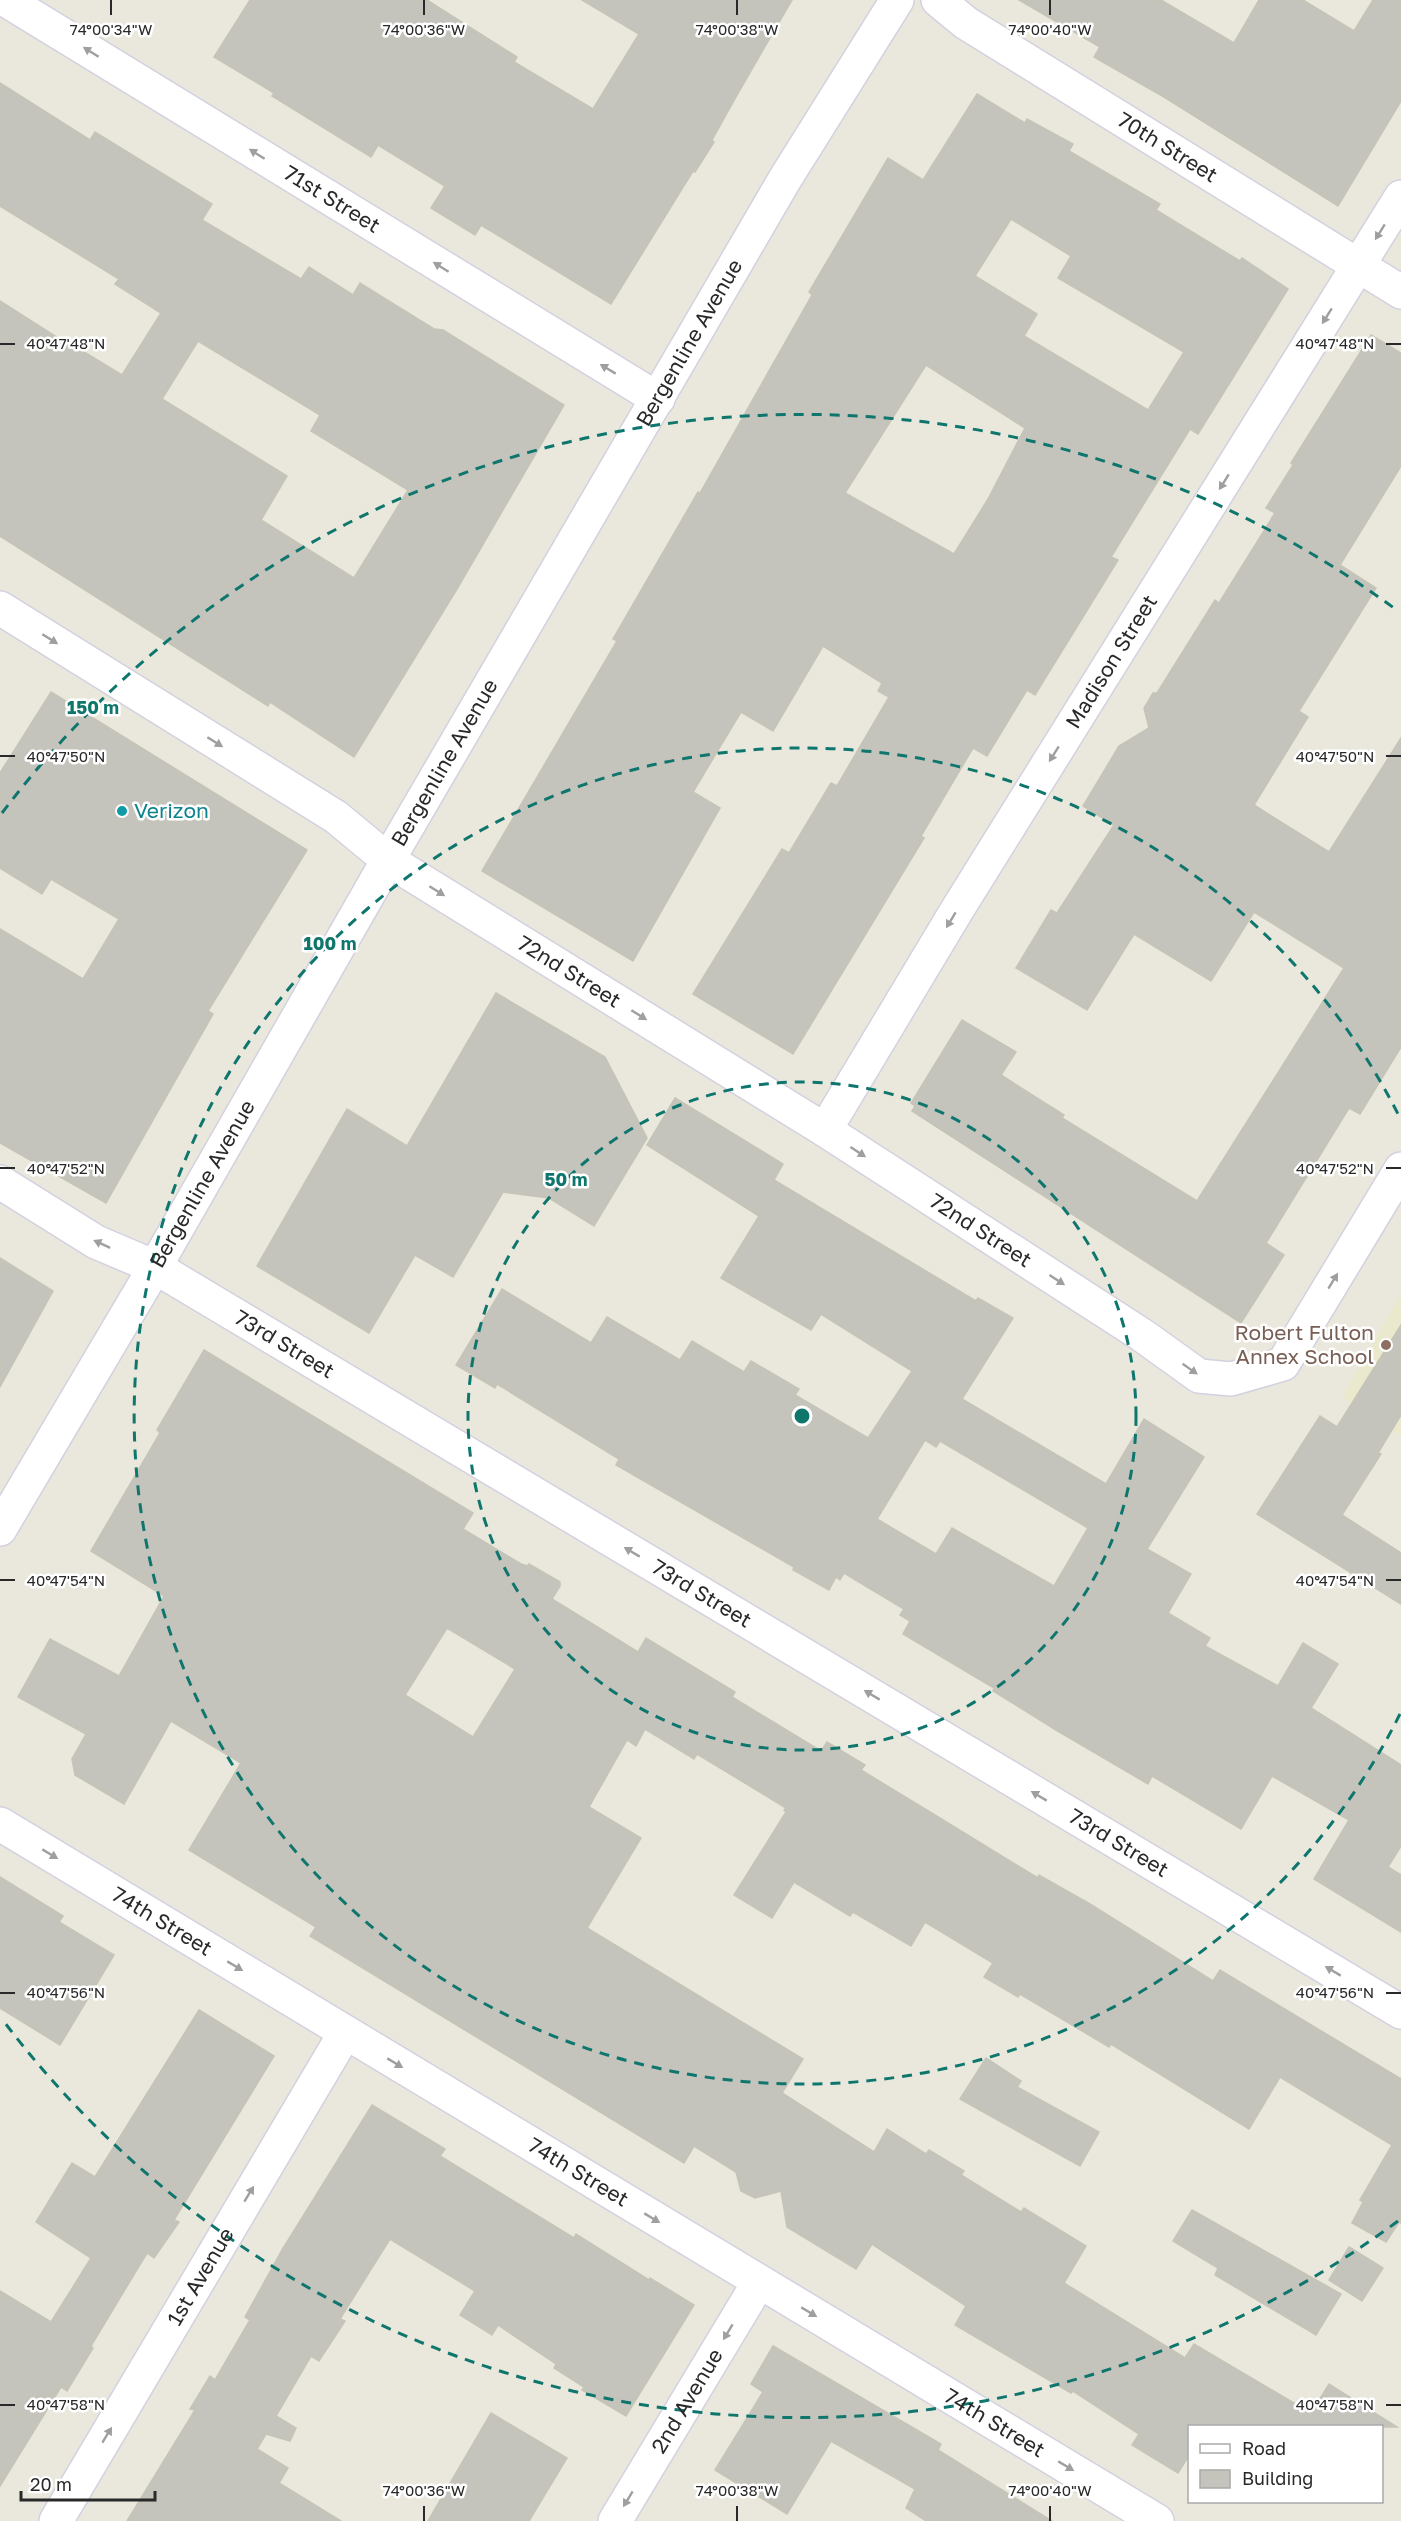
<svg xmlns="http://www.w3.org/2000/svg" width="1401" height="2521" font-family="'Golos Text',sans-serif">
	<rect width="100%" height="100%" fill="#eae8dc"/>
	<!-- education -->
	<polygon fill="#eae9cd" points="1401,1294 1401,1436 1342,1397"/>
	<!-- building -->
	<g fill="#c5c4bc" stroke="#c5c4b6" stroke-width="1.5" fill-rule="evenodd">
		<polygon points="250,0 427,0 517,57 514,62 593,109 639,34 582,0 792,0 737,95 712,140 714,142 695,172 693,171 611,304 481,225 475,235 431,208 445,186 378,145 371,157 272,96 274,93 214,57"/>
		<polygon points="1019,0 1161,0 1234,43 1259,0 1303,0 1354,31 1373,0 1401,0 1401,101 1338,206 1164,97 1094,57 1100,47"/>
		<path d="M0 83 90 140 95 132 212 204 202 220 301 279 309 267 353 295 360 283 434 329 443 330 564 405 457 589 354 757 270 702 268 706 0 536V301L80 352 81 350 122 375 161 313 115 284 119 279 0 206ZM198 341 320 415 311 431 408 490 354 578 261 520 287 476 162 399Z"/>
		<path d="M977 94 1025 123 1027 119 1073 144 1069 151 1160 204 1156 210 1240 261 1242 258 1288 289 1198 434 1190 429 1111 557 1118 560 1035 695 1027 690 987 756 973 748 921 836 924 838 793 1054 693 994 782 849 789 853 831 783 837 786 889 697 878 691 882 683 823 646 773 731 741 712 693 792 720 808 633 961 482 871 617 641 613 639 698 492 700 493 812 295 809 292 888 158 923 180ZM1011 219 1071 256 1058 278 1184 352 1148 410 1024 336 1037 314 975 276ZM926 365 1025 428 988 499 954 554 845 493Z"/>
		<polygon points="1371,335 1401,353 1401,466 1340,565 1376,588 1299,711 1308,717 1254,805 1329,852 1401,738 1401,1047 1360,1114 1349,1108 1266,1243 1284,1255 1241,1323 912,1111 915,1106 911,1103 962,1020 1016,1052 1001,1075 1064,1115 1062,1118 1197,1201 1344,968 1254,912 1211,981 1134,934 1087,1010 1016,968 1051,910 1057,913 1114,825 1083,806 1119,746 1149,728 1144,708 1153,693 1157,693 1215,600 1219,603 1275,513 1266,508 1293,465 1291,463"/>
		<polygon points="51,692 307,850 208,1011 213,1014 106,1203 0,1143 0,929 83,979 119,919 51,879 42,894 0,868 0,773"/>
		<polygon points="496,993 605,1057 647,1138 594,1226 549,1198 503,1192 453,1277 415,1255 369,1333 257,1266 347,1109 407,1146"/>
		<path d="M675 1098 783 1164 774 1180 976 1301 978 1298 1013 1318 962 1399 1106 1484 1144 1419 1204 1457 1147 1549 1191 1574 1168 1613 1210 1638 1205 1646 1278 1686 1303 1643 1338 1664 1311 1708 1401 1765V1846L1388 1867 1401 1875V1932L1314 1879 1349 1820 1272 1776 1241 1829 1152 1776 1148 1784 1056 1730 993 1691 994 1688 903 1634 910 1621 900 1615 904 1609 844 1573 840 1580 836 1577 829 1590 793 1570 794 1567 616 1465 619 1459 497 1384 495 1388 456 1365 502 1289 591 1343 607 1317 680 1360 692 1341 744 1372 751 1361 799 1389 795 1395 868 1438 912 1371 821 1314 811 1330 721 1278 759 1216 647 1145ZM925 1440 936 1447 940 1441 1088 1528 1054 1586 952 1528 936 1554 877 1519Z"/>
		<polygon points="0,1258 53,1291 0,1387"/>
		<polygon points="1401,1325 1401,1415 1378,1453 1381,1454 1342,1515 1401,1553 1401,1604 1257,1514 1320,1416 1337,1427"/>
		<path d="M204 1350 473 1513 463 1529 521 1564 527 1566 529 1564 560 1582V1586L552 1599 638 1652 646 1638 735 1692 732 1697 821 1751 827 1742 865 1765 861 1770 930 1812 1038 1878 1039 1875 1090 1904 1213 1981 1220 1970 1401 2079V2223L1399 2222 1386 2242 1352 2223 1363 2202 1360 2200 1392 2145 1280 2077 1249 2129 1111 2044 1109 2047 1020 1994 1018 1997 984 1977 993 1963 925 1922 911 1946 853 1912 850 1916 794 1882 772 1918 734 1895 786 1812 784 1810 786 1808 697 1754 694 1759 645 1729 636 1746 627 1740 589 1807 641 1838 587 1928 803 2059 782 2093 874 2152 887 2129 926 2154 929 2150 964 2171 961 2175 1021 2212 1024 2208 1086 2246 1064 2283 1185 2358 1194 2344 1311 2413 1329 2384 1397 2427H1190V2454L1178 2473 1132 2445 1139 2434 1073 2391 1071 2393 955 2325 966 2306 872 2244 856 2269 787 2227 781 2191 755 2198 741 2191 736 2172 694 2146 684 2163 310 1936 316 1927 189 1850 241 1763 171 1721 124 1804 75 1775 72 1759 86 1734 18 1697 50 1639 119 1676 164 1596 91 1551 160 1433 157 1430ZM447 1628 515 1669 473 1737 405 1695Z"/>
		<polygon points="0,1877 63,1916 59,1922 114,1955 60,2045 0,2008"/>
		<polygon points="199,2010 274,2056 174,2220 179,2222 154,2258 147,2253 91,2346 93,2348 67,2391 61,2387 0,2486 0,2291 51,2322 91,2258 36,2222 72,2163 95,2177"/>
		<polygon points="986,2058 1021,2081 1017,2087 1099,2132 1080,2166 960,2099"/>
		<polygon points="372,2105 445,2149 440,2156 574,2238 576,2234 649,2280 650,2278 694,2305 626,2416 582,2390 584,2387 554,2368 556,2364 498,2325 492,2335 460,2315 475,2291 390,2239 340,2319 345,2321 319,2361 311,2356 276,2416 296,2428 290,2441 266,2434 257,2449 288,2468 279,2483 341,2521 127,2521 195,2410 190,2409 210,2376 215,2380 250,2320 245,2317 282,2250"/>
		<polygon points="1192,2210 1341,2294 1316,2335 1215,2275 1218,2268 1173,2241"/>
		<polygon points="1349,2247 1383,2268 1362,2301 1329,2280"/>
		<polygon points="773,2346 941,2444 938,2450 1052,2521 926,2521 906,2508 915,2489 831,2441 787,2514 715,2470 763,2392 751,2384"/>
		<polygon points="491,2413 567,2458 529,2521 428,2521"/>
	</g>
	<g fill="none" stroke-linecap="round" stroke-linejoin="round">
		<defs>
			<g id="minor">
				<path id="s1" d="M6 0 658 399"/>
				<path id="s2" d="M938 0 966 23 1401 292"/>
				<path id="s3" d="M0 608 336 817 388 860 825 1130 1142 1335 1199 1376 1231 1379 1283 1364 1401 1169"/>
				<path id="s4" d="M825 1130 957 910 1401 197"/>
				<path id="s5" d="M0 1182 96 1242 155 1267 1401 2012"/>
				<path id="s6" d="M0 1529 155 1267 388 860 785 179 897 0"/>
				<path id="s7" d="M0 1824 1157 2521"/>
				<path id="s8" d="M56 2521 345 2033"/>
				<path id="s9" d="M615 2521 759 2282"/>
			</g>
		</defs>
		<!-- minor casing -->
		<use href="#minor" stroke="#d3d1e0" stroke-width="36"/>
		<!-- minor -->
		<use href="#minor" stroke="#fff" stroke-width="33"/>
	</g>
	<!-- one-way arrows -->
	<defs><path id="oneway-solid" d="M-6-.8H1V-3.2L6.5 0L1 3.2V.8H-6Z" transform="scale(1.5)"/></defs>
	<g fill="#9f9f9f">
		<use href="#oneway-solid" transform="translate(91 52) rotate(-148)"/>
		<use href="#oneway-solid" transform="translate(257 154) rotate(-148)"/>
		<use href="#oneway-solid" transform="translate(1380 232) rotate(122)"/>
		<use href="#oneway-solid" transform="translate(441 267) rotate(-148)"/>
		<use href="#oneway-solid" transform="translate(1327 316) rotate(122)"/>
		<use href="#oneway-solid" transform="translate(608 369) rotate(-149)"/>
		<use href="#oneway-solid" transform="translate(1224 482) rotate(122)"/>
		<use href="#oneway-solid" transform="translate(50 639) rotate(32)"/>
		<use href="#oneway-solid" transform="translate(215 742) rotate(32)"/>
		<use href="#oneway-solid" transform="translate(1054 754) rotate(122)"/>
		<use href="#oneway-solid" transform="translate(437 891) rotate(32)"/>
		<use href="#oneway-solid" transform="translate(951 920) rotate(121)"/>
		<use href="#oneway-solid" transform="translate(639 1015) rotate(32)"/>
		<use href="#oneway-solid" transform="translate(858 1152) rotate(33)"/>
		<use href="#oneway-solid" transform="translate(102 1244) rotate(-155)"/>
		<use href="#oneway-solid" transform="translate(1057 1280) rotate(33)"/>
		<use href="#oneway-solid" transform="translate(1333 1281) rotate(-59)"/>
		<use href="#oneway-solid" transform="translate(1190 1369) rotate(35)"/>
		<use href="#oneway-solid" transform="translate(632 1552) rotate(-149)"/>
		<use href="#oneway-solid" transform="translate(872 1695) rotate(-149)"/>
		<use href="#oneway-solid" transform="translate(1039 1796) rotate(-149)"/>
		<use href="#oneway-solid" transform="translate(50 1854) rotate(31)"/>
		<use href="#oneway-solid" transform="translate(235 1966) rotate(31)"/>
		<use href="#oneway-solid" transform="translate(1333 1971) rotate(-149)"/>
		<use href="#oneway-solid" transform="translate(395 2063) rotate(31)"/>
		<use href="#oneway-solid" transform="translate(249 2194) rotate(-59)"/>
		<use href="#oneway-solid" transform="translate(652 2218) rotate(31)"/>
		<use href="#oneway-solid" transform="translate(809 2312) rotate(31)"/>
		<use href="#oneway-solid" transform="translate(728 2332) rotate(121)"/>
		<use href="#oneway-solid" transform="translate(107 2435) rotate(-59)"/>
		<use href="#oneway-solid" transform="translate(1066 2466) rotate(31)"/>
		<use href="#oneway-solid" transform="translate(628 2499) rotate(121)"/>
	</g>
	<!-- ticks -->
	<path fill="none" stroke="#292929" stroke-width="2" d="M111 0V15M424 0V15M737 0V15M1050 0V15M0 344H15M1386 344H1401M0 756H15M1386 756H1401M0 1168H15M1386 1168H1401M0 1580H15M1386 1580H1401M0 1993H15M1386 1993H1401M0 2405H15M1386 2405H1401M424 2506V2521M737 2506V2521M1050 2506V2521"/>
	<!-- distance rings -->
	<g fill="none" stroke="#0f766e" stroke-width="3" stroke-dasharray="10 8">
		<circle cx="802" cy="1416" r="334"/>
		<path d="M1400 1714A668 668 0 1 1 1400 1118"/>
		<path d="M1398 2221A1002 1002 0 0 1 2 2019M2 813A1002 1002 0 0 1 1398 611"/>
	</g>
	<!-- markers -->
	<circle fill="#0f9aa8" stroke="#fff" stroke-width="2" cx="122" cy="811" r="6"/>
	<circle fill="#8d6e63" stroke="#fff" stroke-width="2" cx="1386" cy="1345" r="6"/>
	<g text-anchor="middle" stroke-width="5" stroke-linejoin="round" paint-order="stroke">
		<!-- street labels -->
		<g font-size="21" fill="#292929" stroke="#fff">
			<text dy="7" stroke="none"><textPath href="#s2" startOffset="273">70th Street</textPath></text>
			<text dy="7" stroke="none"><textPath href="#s1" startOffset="382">71st Street</textPath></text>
			<text dy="7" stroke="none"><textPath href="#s6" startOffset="1372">Bergenline Avenue</textPath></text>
			<text dy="7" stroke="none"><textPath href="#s4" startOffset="549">Madison Street</textPath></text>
			<text dy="7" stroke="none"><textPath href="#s6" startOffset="886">Bergenline Avenue</textPath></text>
			<text dy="7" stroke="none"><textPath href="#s3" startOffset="676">72nd Street</textPath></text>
			<text dy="7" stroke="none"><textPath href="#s6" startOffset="400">Bergenline Avenue</textPath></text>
			<text dy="7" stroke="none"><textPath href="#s3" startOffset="1162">72nd Street</textPath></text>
			<text dy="7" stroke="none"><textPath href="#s5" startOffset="328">73rd Street</textPath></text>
			<text dy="7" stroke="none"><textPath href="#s5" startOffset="814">73rd Street</textPath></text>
			<text dy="7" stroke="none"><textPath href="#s5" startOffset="1300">73rd Street</textPath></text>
			<text dy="7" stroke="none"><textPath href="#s7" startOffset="189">74th Street</textPath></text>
			<text dy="7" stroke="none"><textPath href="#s7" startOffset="675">74th Street</textPath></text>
			<text dy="7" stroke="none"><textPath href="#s8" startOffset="284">1st Avenue</textPath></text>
			<text dy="7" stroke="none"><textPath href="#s9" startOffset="140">2nd Avenue</textPath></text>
			<text dy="7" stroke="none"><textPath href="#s7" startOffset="1161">74th Street</textPath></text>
		</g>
		<!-- culture labels -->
		<g font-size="21" fill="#0d838f" stroke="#fff" text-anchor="start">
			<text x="134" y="818">Verizon</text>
		</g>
		<!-- education labels -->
		<g font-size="21" fill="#785e54" stroke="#fff" text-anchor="end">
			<text x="1374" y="1340">Robert Fulton<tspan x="1374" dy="24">Annex School</tspan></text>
		</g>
	</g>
	<g font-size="15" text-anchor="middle" fill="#292929" stroke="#fff" stroke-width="5" stroke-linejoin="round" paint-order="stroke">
		<text x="111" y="35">74°00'34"W</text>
		<text x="424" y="35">74°00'36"W</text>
		<text x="737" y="35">74°00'38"W</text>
		<text x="1050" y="35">74°00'40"W</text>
		<text x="1335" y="349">40°47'48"N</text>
		<text x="66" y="349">40°47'48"N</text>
		<text x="1335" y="762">40°47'50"N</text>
		<text x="66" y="762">40°47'50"N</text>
		<text x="1335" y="1174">40°47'52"N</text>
		<text x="66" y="1174">40°47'52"N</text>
		<text x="66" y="1586">40°47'54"N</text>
		<text x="1335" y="1586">40°47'54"N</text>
		<text x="1335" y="1998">40°47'56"N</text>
		<text x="66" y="1998">40°47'56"N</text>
		<text x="1335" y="2410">40°47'58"N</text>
		<text x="66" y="2410">40°47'58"N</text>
		<text x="424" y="2496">74°00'36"W</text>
		<text x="737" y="2496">74°00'38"W</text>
		<text x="1050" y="2496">74°00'40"W</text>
	</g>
	<circle cx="802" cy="1416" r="9" fill="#0f766e" stroke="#fff" stroke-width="3"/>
	<g font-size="18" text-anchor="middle" font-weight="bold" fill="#0f766e" stroke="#fff" stroke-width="5" stroke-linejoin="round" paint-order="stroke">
		<text x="93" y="714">150 m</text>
		<text x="330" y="950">100 m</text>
		<text x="566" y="1186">50 m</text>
	</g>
	<!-- legend -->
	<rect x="1188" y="2425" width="195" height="78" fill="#ffffff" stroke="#a9a9a9" stroke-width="1.5"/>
	<rect x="1200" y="2444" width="30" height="9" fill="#ffffff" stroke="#a9a9a9" stroke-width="1.5"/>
	<text x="1242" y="2455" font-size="18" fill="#292929">Road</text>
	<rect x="1200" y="2470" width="30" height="18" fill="#c5c4bc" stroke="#a9a9a9" stroke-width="1.5"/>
	<text x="1242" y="2485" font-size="18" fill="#292929">Building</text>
	<!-- scale -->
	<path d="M21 2491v9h134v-9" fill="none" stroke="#292929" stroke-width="3"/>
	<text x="30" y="2491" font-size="18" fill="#292929" stroke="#ffffff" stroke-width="4.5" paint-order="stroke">20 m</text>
</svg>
